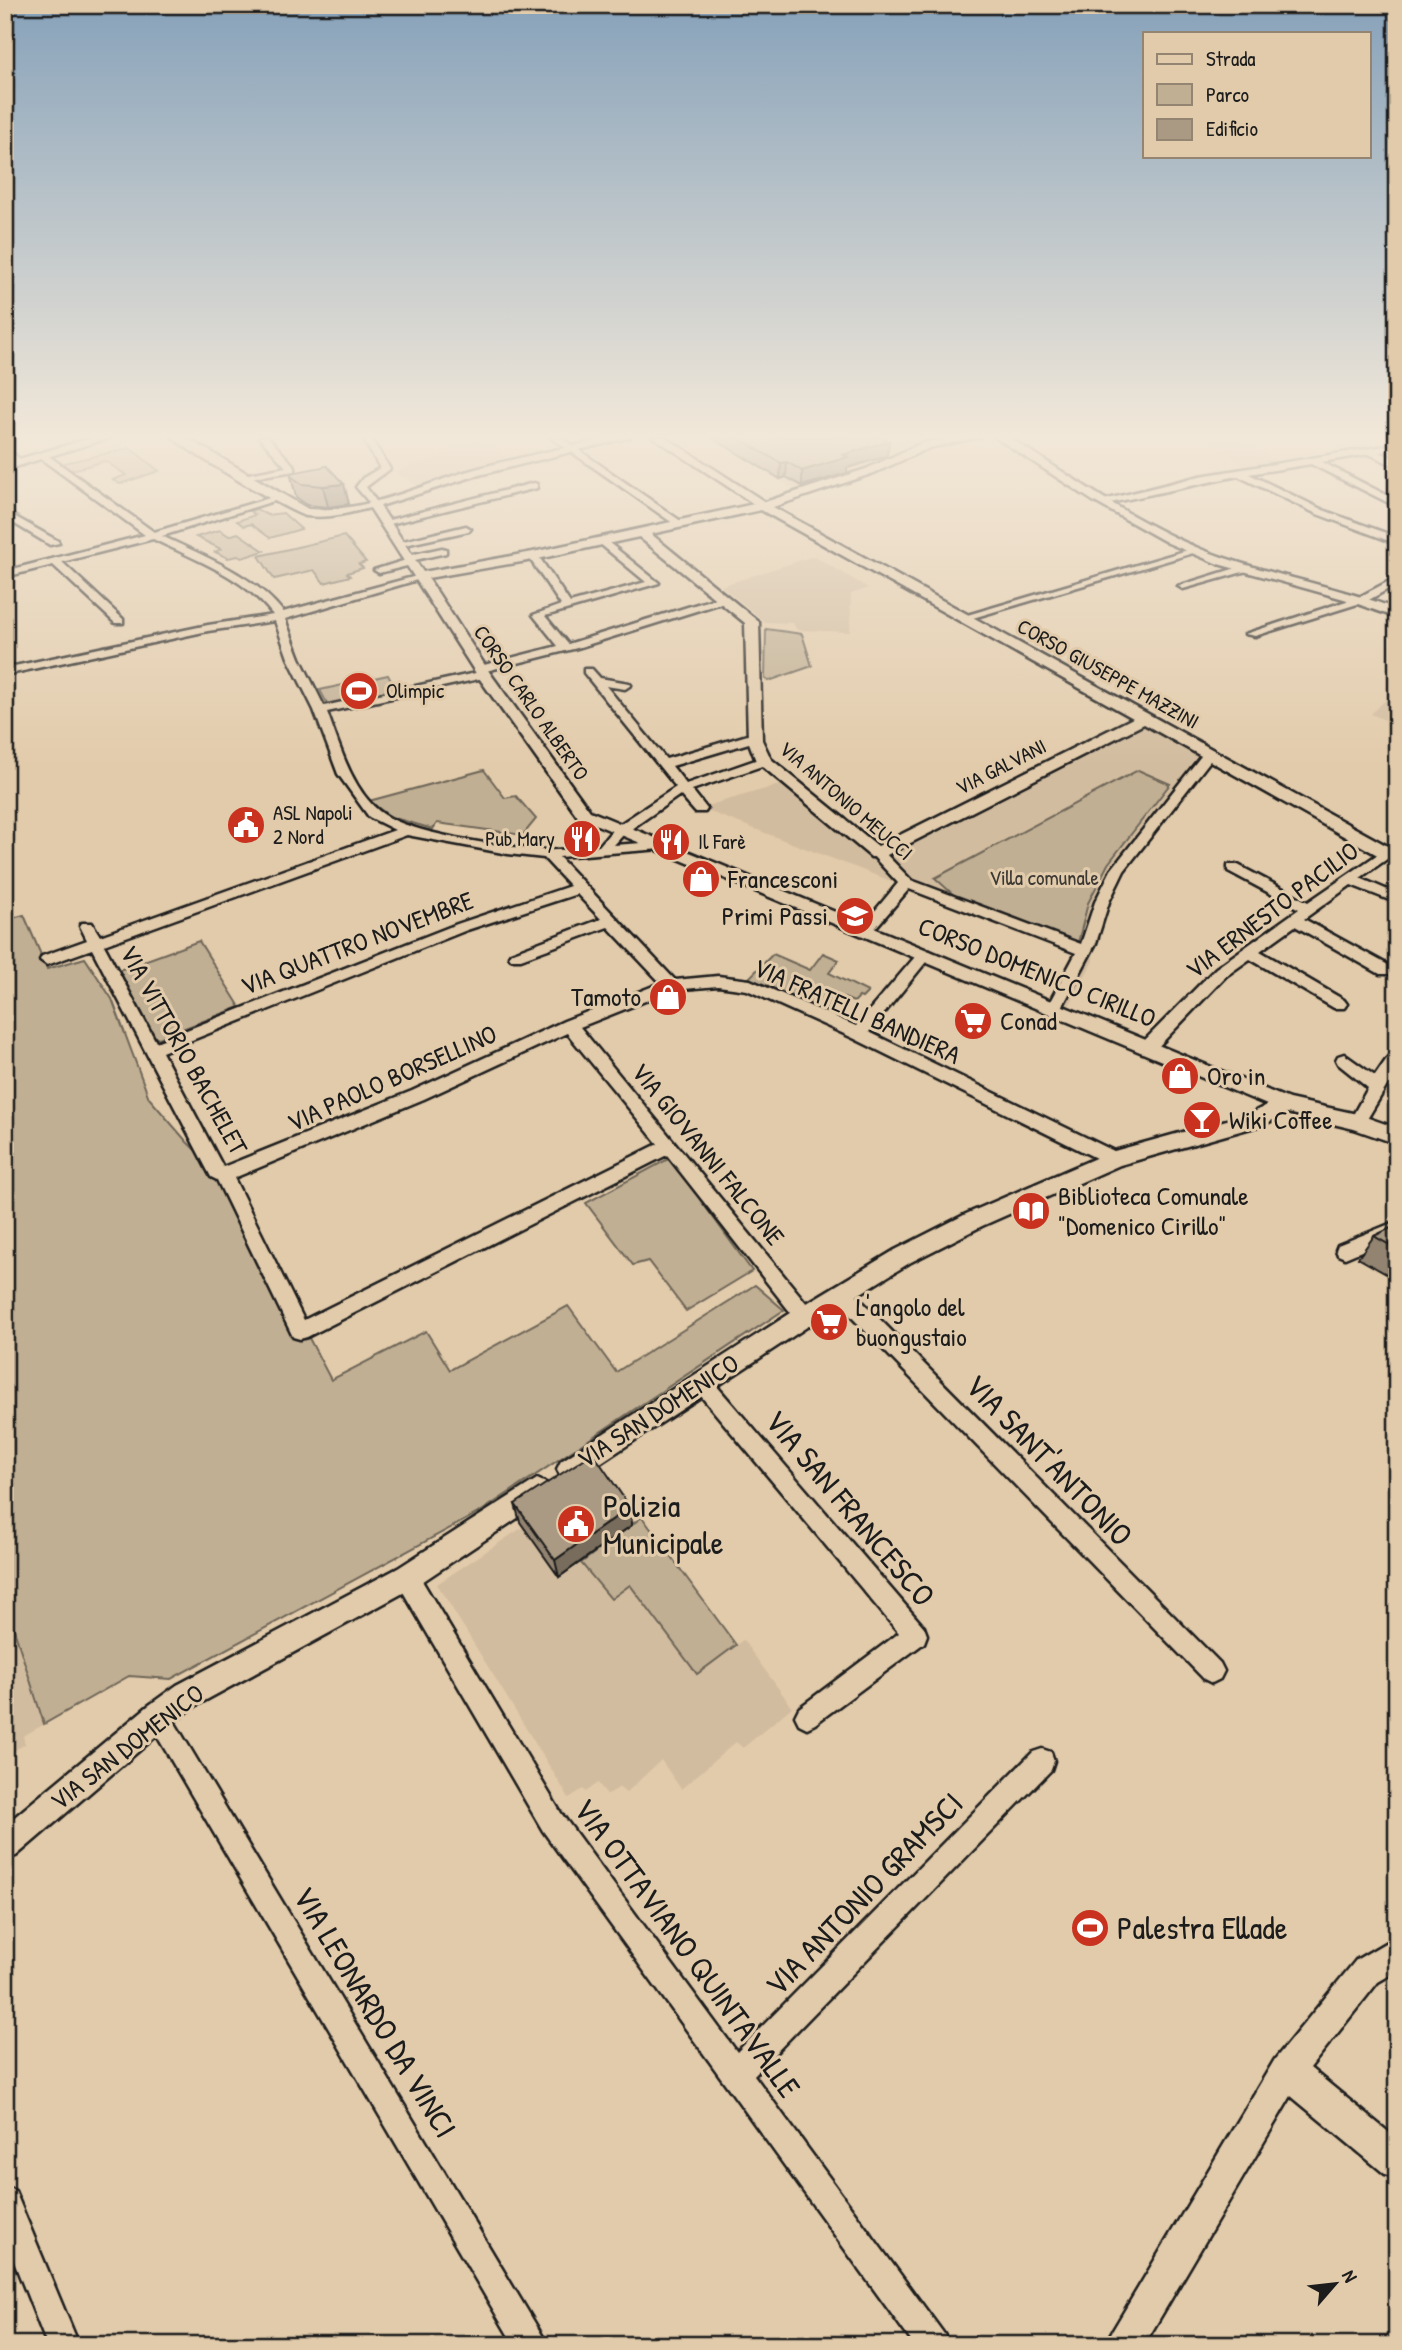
<svg xmlns="http://www.w3.org/2000/svg" width="1402" height="2350" font-family="'Patrick Hand',sans-serif">
	<rect width="100%" height="100%" fill="#e2cbab"/>
	<filter id="ink" filterUnits="userSpaceOnUse"><feTurbulence type="fractalNoise" baseFrequency=".0143" numOctaves="2"/><feDisplacementMap in="SourceGraphic" scale="14" xChannelSelector="R" yChannelSelector="G"/><feConvolveMatrix kernelMatrix="1 2 1 2 8 2 1 2 1" color-interpolation-filters="sRGB"/></filter>
	<g filter="url(#ink)">
		<!-- built -->
		<g fill="#d2bc9f">
			<polygon points="707,437 956,437 922,443 903,449 885,461 799,492"/>
			<polygon points="1201,437 1236,437 1279,463 1249,468"/>
			<polygon points="476,439 513,461 418,486 395,472 451,453 449,450"/>
			<polygon points="814,556 868,588 851,594 850,632 797,630 793,623 765,622 721,586"/>
			<polygon points="1397,689 1397,725 1371,714"/>
			<polygon points="1136,716 1213,758 1123,873 1106,906 1094,938 1093,961 1068,1008 1052,1001 1080,955 911,888 878,926 865,920 896,883 705,810 703,807 793,781 875,843 879,843"/>
			<polygon points="523,1527 559,1576 581,1562 611,1599 630,1584 697,1674 743,1640 792,1707 743,1748 736,1742 681,1789 661,1760 626,1793 620,1787 607,1795 598,1783 586,1792 583,1789 569,1798 437,1584"/>
			<polygon points="5,1602 43,1725 23,1736 25,1744 5,1756"/>
		</g>
		<!-- green -->
		<g fill="#c1af93" stroke="#6e6658" stroke-width="2">
			<polygon points="130,448 159,471 120,484 113,480 126,475 105,461 69,471 60,464"/>
			<polygon points="256,509 267,515 283,513 301,529 270,538 251,524 244,526 237,521 255,515 250,511"/>
			<polygon points="220,530 229,536 238,533 264,551 242,558 238,556 228,558 215,552 221,549 196,537"/>
			<polygon points="344,536 366,562 359,564 363,568 347,573 350,576 324,583 314,570 274,579 259,556"/>
			<polygon points="766,629 802,634 812,666 769,681 765,679"/>
			<polygon points="388,675 397,692 329,707 320,690"/>
			<polygon points="484,770 505,798 516,796 536,819 523,835 437,823 433,829 391,817 369,801"/>
			<polygon points="1138,770 1170,784 1108,864 1088,903 1077,947 956,897 935,878"/>
			<polygon points="24,915 47,969 85,958 112,999 149,1098 187,1142 226,1180 331,1380 426,1331 450,1370 568,1306 616,1372 755,1285 784,1310 480,1512 171,1679 129,1676 44,1724 5,1601 5,920"/>
			<polygon points="199,941 240,1007 156,1039 119,970"/>
			<polygon points="823,953 839,960 829,973 868,992 862,998 859,997 854,1002 841,997 825,1015 794,996 748,979 773,954 810,970"/>
			<polygon points="670,1158 752,1271 686,1311 648,1261 633,1265 586,1203"/>
			<polygon points="642,1517 736,1645 697,1674 630,1585 611,1599 581,1563"/>
		</g>
		<g fill="none" stroke-linecap="round" stroke-linejoin="round">
			<defs>
				<g id="minor">
					<polygon points="259,437 268,437 295,467 295,471 243,479 243,475 286,467"/>
					<polygon points="362,437 370,437 390,469 366,487 378,504 373,507 356,487 363,478 380,468"/>
					<polygon points="550,437 560,437 685,524 677,526"/>
					<polygon points="1397,444 1397,450 1380,452 1397,460 1397,467 1369,454 1322,462 1396,500 1396,504 1393,505 1311,464 1249,474 1323,510 1397,537 1397,544 1317,514 1238,476 1105,504 1100,501 1200,476"/>
					<polygon points="5,446 22,461 22,465 16,465 5,454"/>
					<path d="M40 454H46L154 532 280 495V499L162 536C205 557 253 574 283 612L424 574V578L285 619 300 658 324 706 480 672 474 669 476 667 558 646 533 615 561 605 528 556 529 554H537L570 603 646 582 599 543V539L603 538 659 583 545 616 568 644 720 597H728V601L577 648 482 672 488 673V677L327 712C339 744 351 788 379 811 408 835 506 847 545 850 563 851 581 847 599 846L614 828 676 787 584 673V669H592L600 678 629 683 631 685 625 689 606 686 666 759 751 734H759V740L672 766 686 784 764 757 770 761 768 764 692 790 707 809 705 812H695L680 795 624 834 614 845 656 842 661 843V849L559 857 675 980 718 976 750 980 856 1026 920 951H930L932 954 930 957 869 1032 1120 1154 1123 1159 1120 1164H1108L853 1038 747 990 718 986 673 990 580 1027 812 1310 815 1316 812 1322 805 1324 798 1322 667 1155 307 1337 300 1339 293 1337 217 1180 211 1177 92 949 47 965 40 960 42 956 87 940 80 926 82 923H92L100 936 395 830 369 817 338 774 314 710 288 658 275 621 208 631 5 675V668L208 625 273 615C245 577 194 559 153 539L62 562 123 619V623H115L53 565 5 577V571L145 535 40 458ZM407 835 508 854 544 858 570 886 457 924 156 1042 104 945ZM577 894 601 919 511 953 509 956 511 959H521L608 927 661 983 564 1021 412 1091 223 1167 162 1052 467 930ZM567 1033 658 1144 304 1320 234 1178 424 1099Z"/>
					<polygon points="534,483 537,484 537,488 386,525 381,522"/>
					<polygon points="5,511 58,541 59,543 50,545 5,518"/>
					<polygon points="466,526 471,529 469,531 400,546 395,543"/>
					<polygon points="442,548 446,549 446,553 415,560 415,564 379,573 374,570 406,560 405,556"/>
					<polygon points="1191,549 1200,551 966,620 957,618"/>
					<polygon points="1246,565 1251,568 1250,570 1183,589 1178,586"/>
					<polygon points="1397,577 1397,584 1367,601 1255,636 1245,634 1359,597"/>
					<polygon points="1209,750 1213,751 1213,757 1124,871 1109,902 1096,943 1060,1011 1050,1011 1047,1007 1076,953 909,889 871,933 861,933 859,930 898,883 870,853 877,849 882,850 911,880 1081,944 1095,902 1111,870 1205,751"/>
					<polygon points="1397,841 1397,852 1360,878 1397,894 1397,903 1351,885 1304,919 1390,966 1393,970 1390,974 1380,974 1295,926 1260,951 1344,1000 1347,1004 1344,1008 1334,1008 1250,959 1226,976 1155,1050 1143,1050 1141,1046 1143,1042 1216,968 1299,909 1228,871 1228,865 1238,865 1308,902"/>
					<polygon points="1344,1054 1375,1076 1388,1057 1397,1056 1397,1069 1363,1126 1357,1128 1349,1122 1368,1088 1338,1064 1336,1060 1338,1056"/>
					<polygon points="1397,1221 1397,1236 1345,1258 1338,1255 1336,1250 1338,1245"/>
					<polygon points="841,1285 848,1287 1220,1663 1224,1671 1220,1679 1212,1683 1204,1679 834,1299 832,1293 834,1287"/>
					<polygon points="702,1374 709,1377 924,1627 927,1635 924,1643 815,1724 807,1728 799,1724 795,1716 799,1708 899,1633 695,1389 692,1383 695,1377"/>
					<polygon points="407,1566 415,1569 561,1813 737,2052 1033,1752 1042,1749 1051,1752 1054,1761 1051,1770 754,2075 944,2334 949,2345 914,2345 543,1831 399,1585 396,1577 399,1569"/>
					<polygon points="158,1704 166,1708 548,2345 514,2345 150,1724 146,1716 150,1708"/>
					<polygon points="5,2186 15,2191 79,2345 47,2345 5,2239"/>
				</g>
				<g id="tertiary">
					<polygon points="95,437 112,437 5,470 5,463"/>
					<path d="M172 437H185L308 509C362 513 415 488 465 472 513 458 563 449 612 437H631L475 476 380 506 423 572 533 552 754 504 653 437H665L765 502 866 469 922 443 955 437H980L929 448 874 473 773 507 1393 849 1395 853 1393 857H1381L1144 724 883 857H871L756 761 748 740 745 623 639 537 533 560 428 578 490 673 590 811 1289 1099 1357 1114 1397 1128V1144L1354 1129 1287 1113 1265 1124 1120 1165 982 1226 911 1262 813 1323 579 1477 570 1481 561 1477 557 1469 561 1461 797 1309 895 1250 966 1214 1107 1153 1252 1113 1267 1105 578 817 477 675 370 508C348 513 329 519 306 516 289 512 187 451 172 437ZM761 510 1133 718 878 846 771 759 762 740 759 622 651 534Z"/>
					<path d="M995 437H1008C1071 476 1133 522 1203 550 1259 572 1320 583 1377 602L1397 609V618L1344 599 1218 564 1168 543 1093 501Z"/>
					<polygon points="537,1479 546,1483 550,1491 546,1499 416,1586 197,1705 168,1726 16,1856 5,1860 5,1825 148,1706 177,1685 398,1568"/>
					<polygon points="1397,1936 1397,1971 1378,1982 1310,2068 1397,2139 1397,2179 1385,2174 1291,2096 1144,2345 1104,2345 1275,2059 1356,1960"/>
				</g>
			</defs>
			<!-- minor casing -->
			<use href="#minor" stroke="#1c1c1c" stroke-width="5"/>
			<!-- tertiary casing -->
			<use href="#tertiary" stroke="#1c1c1c" stroke-width="5"/>
			<!-- minor -->
			<use href="#minor" fill="#e2cbab" fill-rule="evenodd"/>
			<!-- tertiary -->
			<use href="#tertiary" fill="#e2cbab" fill-rule="evenodd"/>
		</g>
		<!-- wall -->
		<g fill="#938471" stroke="#1c1c1c" stroke-width="2">
			<polygon points="711,437 880,437 887,456 847,468 847,473 802,486 786,477 780,479"/>
			<polygon points="327,466 349,504 328,507 307,505 296,497 291,476"/>
			<polygon points="1397,1225 1397,1280 1358,1258 1374,1236"/>
			<polygon points="515,1504 630,1507 632,1525 559,1577 520,1522"/>
		</g>
		<!-- shaded-wall -->
		<g fill="#786c5c" stroke="#1c1c1c" stroke-width="2">
			<polygon points="889,441 887,456 847,468 847,473 802,486 802,471 843,455"/>
			<polygon points="787,462 786,477 780,479 781,463"/>
			<polygon points="344,484 349,504 328,507 323,486"/>
			<polygon points="630,1507 632,1525 559,1577 555,1560"/>
		</g>
		<!-- building -->
		<g fill="#ab9a83" stroke="#1c1c1c" stroke-width="2">
			<polygon points="736,437 880,437 889,441 843,455 848,457 802,471 787,462 781,463"/>
			<polygon points="327,466 344,484 323,486 302,484 291,476 291,473"/>
			<polygon points="1397,1225 1397,1249 1374,1236"/>
			<polygon points="593,1453 630,1507 555,1560 515,1504"/>
		</g>
	</g>
	<!-- sky -->
	<linearGradient id="sky" x2="0" y2="1"><stop stop-color="#87a2ba"/><stop offset="0.57" stop-color="#f2e8d9"/><stop offset="1" stop-color="#f2e8d9" stop-opacity="0"/></linearGradient>
	<rect width="1402" height="766" fill="url(#sky)"/>
	<!-- icons -->
	<defs>
		<symbol id="stadium-disc" viewBox="-11 -11 22 22"><circle r="9.5" fill="#c8321e" stroke="#e2cbab"/><path d="M0-5a6.5 5 0 1 0 0 10a6.5 5 0 1 0 0-10ZM-3.5-1.8h7v3.6h-7Z" fill="#fff"/></symbol>
		<symbol id="civic-disc" viewBox="-11 -11 22 22"><circle r="9.5" fill="#c8321e" stroke="#e2cbab"/><path d="M-.6-6.5H3V-4.5H.6V-3L4-1V1h2V6H-6V1h2V-1L-.6-3ZM-1.2 2.5V6h2.4V2.5Z" fill="#fff"/></symbol>
		<symbol id="restaurant-disc" viewBox="-11 -11 22 22"><circle r="9.5" fill="#c8321e" stroke="#e2cbab"/><path d="M-5-6h1v4h1v-4h1v4h1v-4h1v5L-1.5 .5V6h-2V.5L-5-1ZM5-6V6H3V1.5H1.5Q1.5-4 5-6Z" fill="#fff"/></symbol>
		<symbol id="shop-disc" viewBox="-11 -11 22 22"><circle r="9.5" fill="#c8321e" stroke="#e2cbab"/><path d="M-5-2.5h2.3a2.7 3.5 0 0 1 5.4 0H5L5.5 6h-11ZM-1.5-2.5h3a1.5 2.3 0 0 0-3 0Z" fill="#fff"/></symbol>
		<symbol id="school-disc" viewBox="-11 -11 22 22"><circle r="9.5" fill="#c8321e" stroke="#e2cbab"/><path d="M0-5L7-2L0 1L-7-2ZM-4 1L0 2.5L4 1V4Q0 6-4 4Z" fill="#fff"/></symbol>
		<symbol id="supermarket-disc" viewBox="-11 -11 22 22"><circle r="9.5" fill="#c8321e" stroke="#e2cbab"/><path d="M-6-5.5h2.5l.6 2H6L4.5 2H-2.5L-4.4-4H-6ZM-1.5 3.2a1.3 1.3 0 1 0 .1 0ZM3 3.2a1.3 1.3 0 1 0 .1 0Z" fill="#fff"/></symbol>
		<symbol id="bar-disc" viewBox="-11 -11 22 22"><circle r="9.5" fill="#c8321e" stroke="#e2cbab"/><path d="M-6-5H6L.8 .8V4.5H3.5V6h-7V4.5H-.8V.8Z" fill="#fff"/></symbol>
		<symbol id="library-disc" viewBox="-11 -11 22 22"><circle r="9.5" fill="#c8321e" stroke="#e2cbab"/><path d="M-6-4Q-3-5.5-.7-3.5V5Q-3 3-6 4ZM6-4Q3-5.5 .7-3.5V5Q3 3 6 4Z" fill="#fff"/></symbol>
	</defs>
	<g fill-rule="evenodd">
		<use href="#stadium-disc" x="337" y="669" width="44" height="44"/>
		<use href="#civic-disc" x="224" y="803" width="44" height="44"/>
		<use href="#restaurant-disc" x="560" y="817" width="44" height="44"/>
		<use href="#restaurant-disc" x="649" y="820" width="44" height="44"/>
		<use href="#shop-disc" x="679" y="857" width="44" height="44"/>
		<use href="#school-disc" x="833" y="894" width="44" height="44"/>
		<use href="#shop-disc" x="646" y="975" width="44" height="44"/>
		<use href="#supermarket-disc" x="951" y="999" width="44" height="44"/>
		<use href="#shop-disc" x="1158" y="1054" width="44" height="44"/>
		<use href="#bar-disc" x="1180" y="1098" width="44" height="44"/>
		<use href="#library-disc" x="1009" y="1189" width="44" height="44"/>
		<use href="#supermarket-disc" x="807" y="1300" width="44" height="44"/>
		<use href="#civic-disc" x="554" y="1502" width="44" height="44"/>
		<use href="#stadium-disc" x="1068" y="1906" width="44" height="44"/>
	</g>
	<g text-anchor="middle" stroke-width="6" stroke-linejoin="round" paint-order="stroke">
		<!-- far-street labels -->
		<g font-size="21" fill="#1c1c1c" stroke="#e2cbab">
			<text transform="translate(1108 674) rotate(29)" y="7">CORSO GIUSEPPE MAZZINI</text>
			<text transform="translate(531 703) rotate(55)" y="7">CORSO CARLO ALBERTO</text>
			<text transform="translate(1001 767) rotate(-27)" y="7">VIA GALVANI</text>
			<text transform="translate(846 801) rotate(41)" y="7">VIA ANTONIO MEUCCI</text>
		</g>
		<!-- far-poi labels -->
		<g font-size="21" fill="#1c1c1c" stroke="#e2cbab" text-anchor="start">
			<text x="386" y="698">Olimpic</text>
			<text x="273" y="820">ASL Napoli<tspan x="273" dy="24">2 Nord</tspan></text>
			<text x="555" y="846" text-anchor="end">Pub Mary</text>
			<text x="698" y="849">Il Farè</text>
		</g>
		<!-- far-park labels -->
		<g font-size="21" fill="#3d3934" stroke="#e2cbab">
			<text x="1044" y="885">Villa comunale</text>
		</g>
		<!-- poi labels -->
		<g font-size="26" fill="#1c1c1c" stroke="#e2cbab" text-anchor="start">
			<text x="728" y="888">Francesconi</text>
			<text x="828" y="925" text-anchor="end">Primi Passi</text>
			<text x="641" y="1006" text-anchor="end">Tamoto</text>
			<text x="1000" y="1030">Conad</text>
			<text x="1207" y="1085">Oro in</text>
			<text x="1229" y="1129">Wiki Coffee</text>
			<text x="1058" y="1205">Biblioteca Comunale<tspan x="1058" dy="30">"Domenico Cirillo"</tspan></text>
			<text x="856" y="1316">L'angolo del<tspan x="856" dy="30">buongustaio</tspan></text>
		</g>
		<!-- street labels -->
		<g font-size="26" fill="#1c1c1c" stroke="#e2cbab">
			<text transform="translate(1272 910) rotate(-37)" y="9">VIA ERNESTO PACILIO</text>
			<text transform="translate(357 943) rotate(-21)" y="9">VIA QUATTRO NOVEMBRE</text>
			<text transform="translate(1037 972) rotate(22)" y="9">CORSO DOMENICO CIRILLO</text>
			<text transform="translate(857 1011) rotate(24)" y="9">VIA FRATELLI BANDIERA</text>
			<text transform="translate(184 1050) rotate(61)" y="9">VIA VITTORIO BACHELET</text>
			<text transform="translate(392 1078) rotate(-24)" y="9">VIA PAOLO BORSELLINO</text>
			<text transform="translate(708 1154) rotate(51)" y="9">VIA GIOVANNI FALCONE</text>
			<text transform="translate(658 1411) rotate(-33)" y="9">VIA SAN DOMENICO</text>
			<text transform="translate(127 1747) rotate(-38)" y="9">VIA SAN DOMENICO</text>
		</g>
		<!-- near-street labels -->
		<g font-size="32" fill="#1c1c1c" stroke="#e2cbab">
			<text transform="translate(1049 1460) rotate(46)" y="11">VIA SANT'ANTONIO</text>
			<text transform="translate(850 1508) rotate(50)" y="11">VIA SAN FRANCESCO</text>
			<text transform="translate(864 1894) rotate(-46)" y="11">VIA ANTONIO GRAMSCI</text>
			<text transform="translate(687 1948) rotate(54)" y="11">VIA OTTAVIANO QUINTAVALLE</text>
			<text transform="translate(375 2012) rotate(59)" y="11">VIA LEONARDO DA VINCI</text>
		</g>
		<!-- near-poi labels -->
		<g font-size="32" fill="#1c1c1c" stroke="#e2cbab" text-anchor="start">
			<text x="603" y="1517">Polizia<tspan x="603" dy="37">Municipale</tspan></text>
			<text x="1117" y="1939">Palestra Ellade</text>
		</g>
	</g>
	<!-- margin -->
	<rect width="1402" height="2350" fill="none" stroke="#e2cbab" stroke-width="28"/>
	<rect x="14" y="14" width="1374" height="2322" fill="none" stroke="#1c1c1c" stroke-width="2.5" filter="url(#ink)"/>
	<!-- legend -->
	<rect x="1143" y="32" width="228" height="126" fill="#e2cbab" stroke="#938572" stroke-width="2"/>
	<rect x="1157" y="54" width="35" height="10" fill="#e2cbab" stroke="#938572" stroke-width="2"/>
	<text x="1206" y="66" font-size="21" fill="#1c1c1c">Strada</text>
	<rect x="1157" y="84" width="35" height="21" fill="#c1af93" stroke="#938572" stroke-width="2"/>
	<text x="1206" y="102" font-size="21" fill="#1c1c1c">Parco</text>
	<rect x="1157" y="119" width="35" height="21" fill="#ab9a83" stroke="#938572" stroke-width="2"/>
	<text x="1206" y="136" font-size="21" fill="#1c1c1c">Edificio</text>
	<!-- north arrow -->
	<g transform="translate(1335 2284) rotate(62)" stroke="#e2cbab" stroke-width="5" paint-order="stroke">
	<path d="M0-5L12 26L0 18L-12 26Z" fill="#1c1c1c"/>
	<text y="-10" font-size="19" font-weight="bold" text-anchor="middle" fill="#1c1c1c">N</text>
	</g>
</svg>
